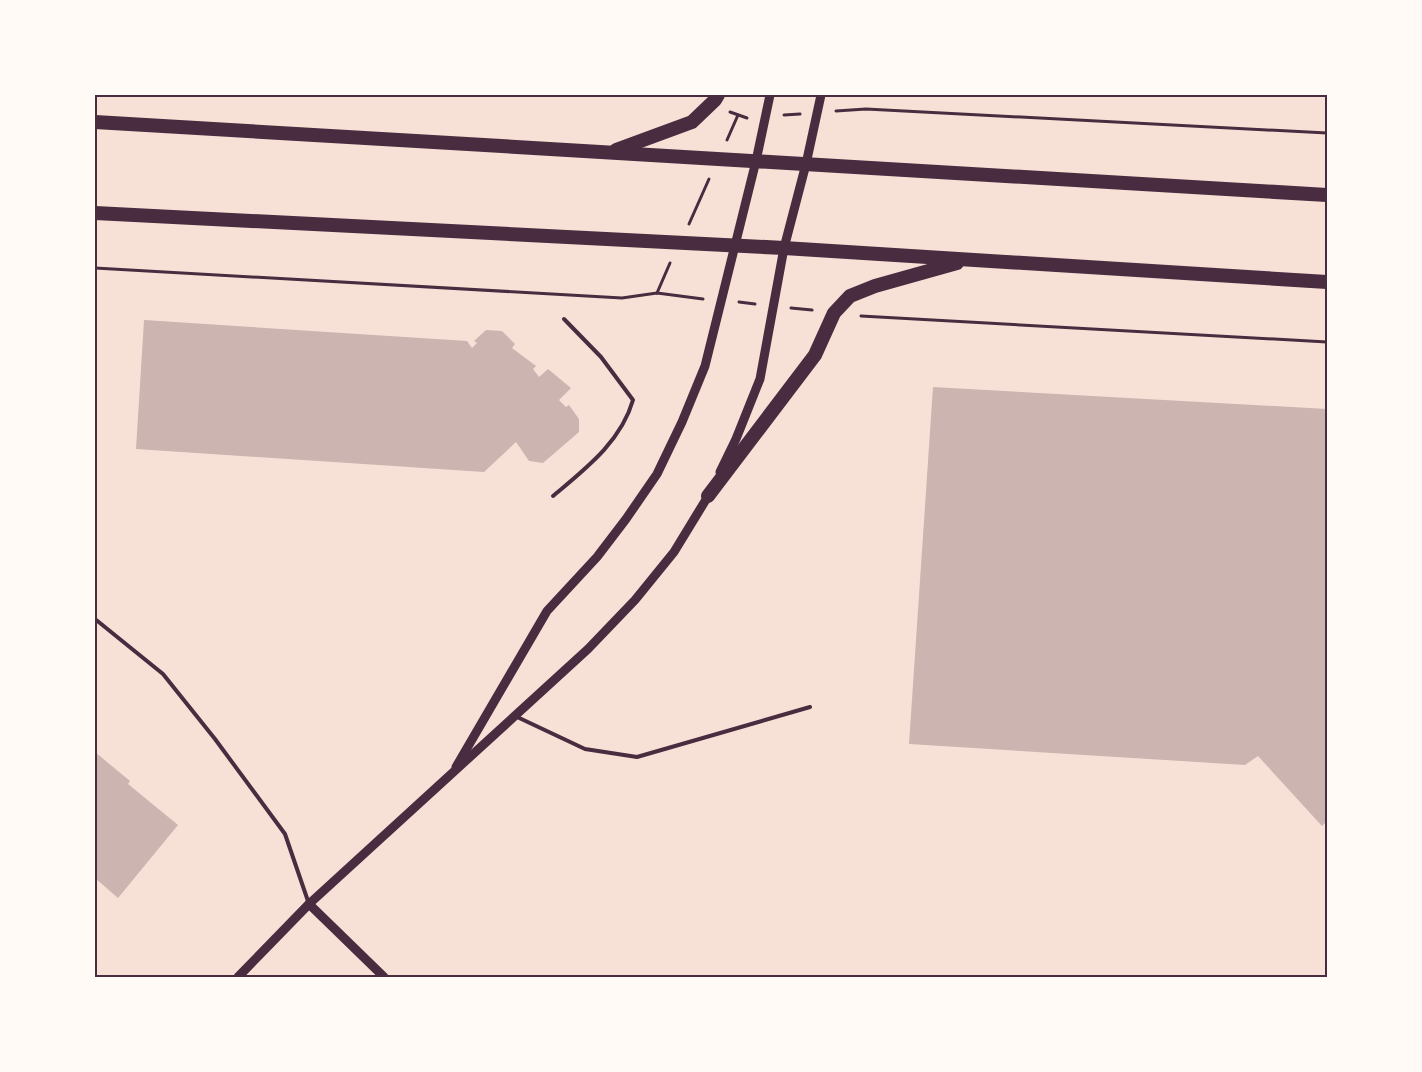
<svg xmlns="http://www.w3.org/2000/svg" width="1422" height="1072" font-family="Ubuntu,sans-serif">
	<rect width="100%" height="100%" fill="#f7e1d7"/>
	<!-- building -->
	<g fill="#ccb4b1">
		<polygon points="144,320 467,341 472,348 477,343 474,341 486,330 502,331 515,344 512,348 536,366 533,369 539,377 548,369 571,388 559,400 566,407 569,405 579,419 579,432 543,463 529,461 516,442 484,472 136,449"/>
		<polygon points="933,387 1327,409 1327,821 1322,826 1258,756 1245,765 909,744"/>
		<polygon points="95,752 130,781 128,784 178,825 118,898 95,878"/>
	</g>
	<g fill="none" stroke-linecap="round" stroke-linejoin="round">
		<!-- path -->
		<g stroke="#4a2c40" stroke-width="3">
			<polyline points="579,95 649,95"/>
			<polyline points="836,111 866,109 1327,133"/>
			<polyline points="730,112 747,118"/>
			<polyline points="784,115 800,114"/>
			<polyline points="727,140 738,115"/>
			<polyline points="689,224 709,179"/>
			<polyline points="95,268 622,298 657,293 703,299"/>
			<polyline points="657,293 670,263"/>
			<polyline points="739,302 755,304"/>
			<polyline points="791,308 812,310"/>
			<polyline points="861,316 1327,342"/>
		</g>
		<!-- service -->
		<g stroke="#4a2c40" stroke-width="4">
			<path d="M553 496C585 469 621 442 633 400L601 357 564 319"/>
			<polyline points="95,619 163,674 215,739 285,834 309,904"/>
			<polyline points="515,716 585,749 637,757 810,707"/>
		</g>
		<!-- tertiary -->
		<g stroke="#4a2c40" stroke-width="9">
			<polyline points="720,472 736,439 760,379 784,248 806,164 821,95"/>
			<polyline points="456,767 547,611 597,557 626,519 657,474 682,422 705,366 756,161 770,95"/>
			<polyline points="309,904 384,977"/>
			<polyline points="238,977 309,904 588,649 635,600 674,552 710,493"/>
		</g>
		<!-- trunk -->
		<g stroke="#4a2c40" stroke-width="14">
			<polyline points="95,122 1327,195"/>
			<polyline points="616,150 692,122 715,100 718,95"/>
			<polyline points="95,213 784,248 1327,282"/>
			<polyline points="708,496 815,355 834,313 850,296 875,286 957,263"/>
		</g>
	</g>
	<!-- border -->
	<rect width="1422" height="1072" fill="none" stroke="#fffaf5" stroke-width="192"/>
	<rect x="96" y="96" width="1230" height="880" fill="none" stroke="#4a2c40" stroke-width="2"/>
</svg>
